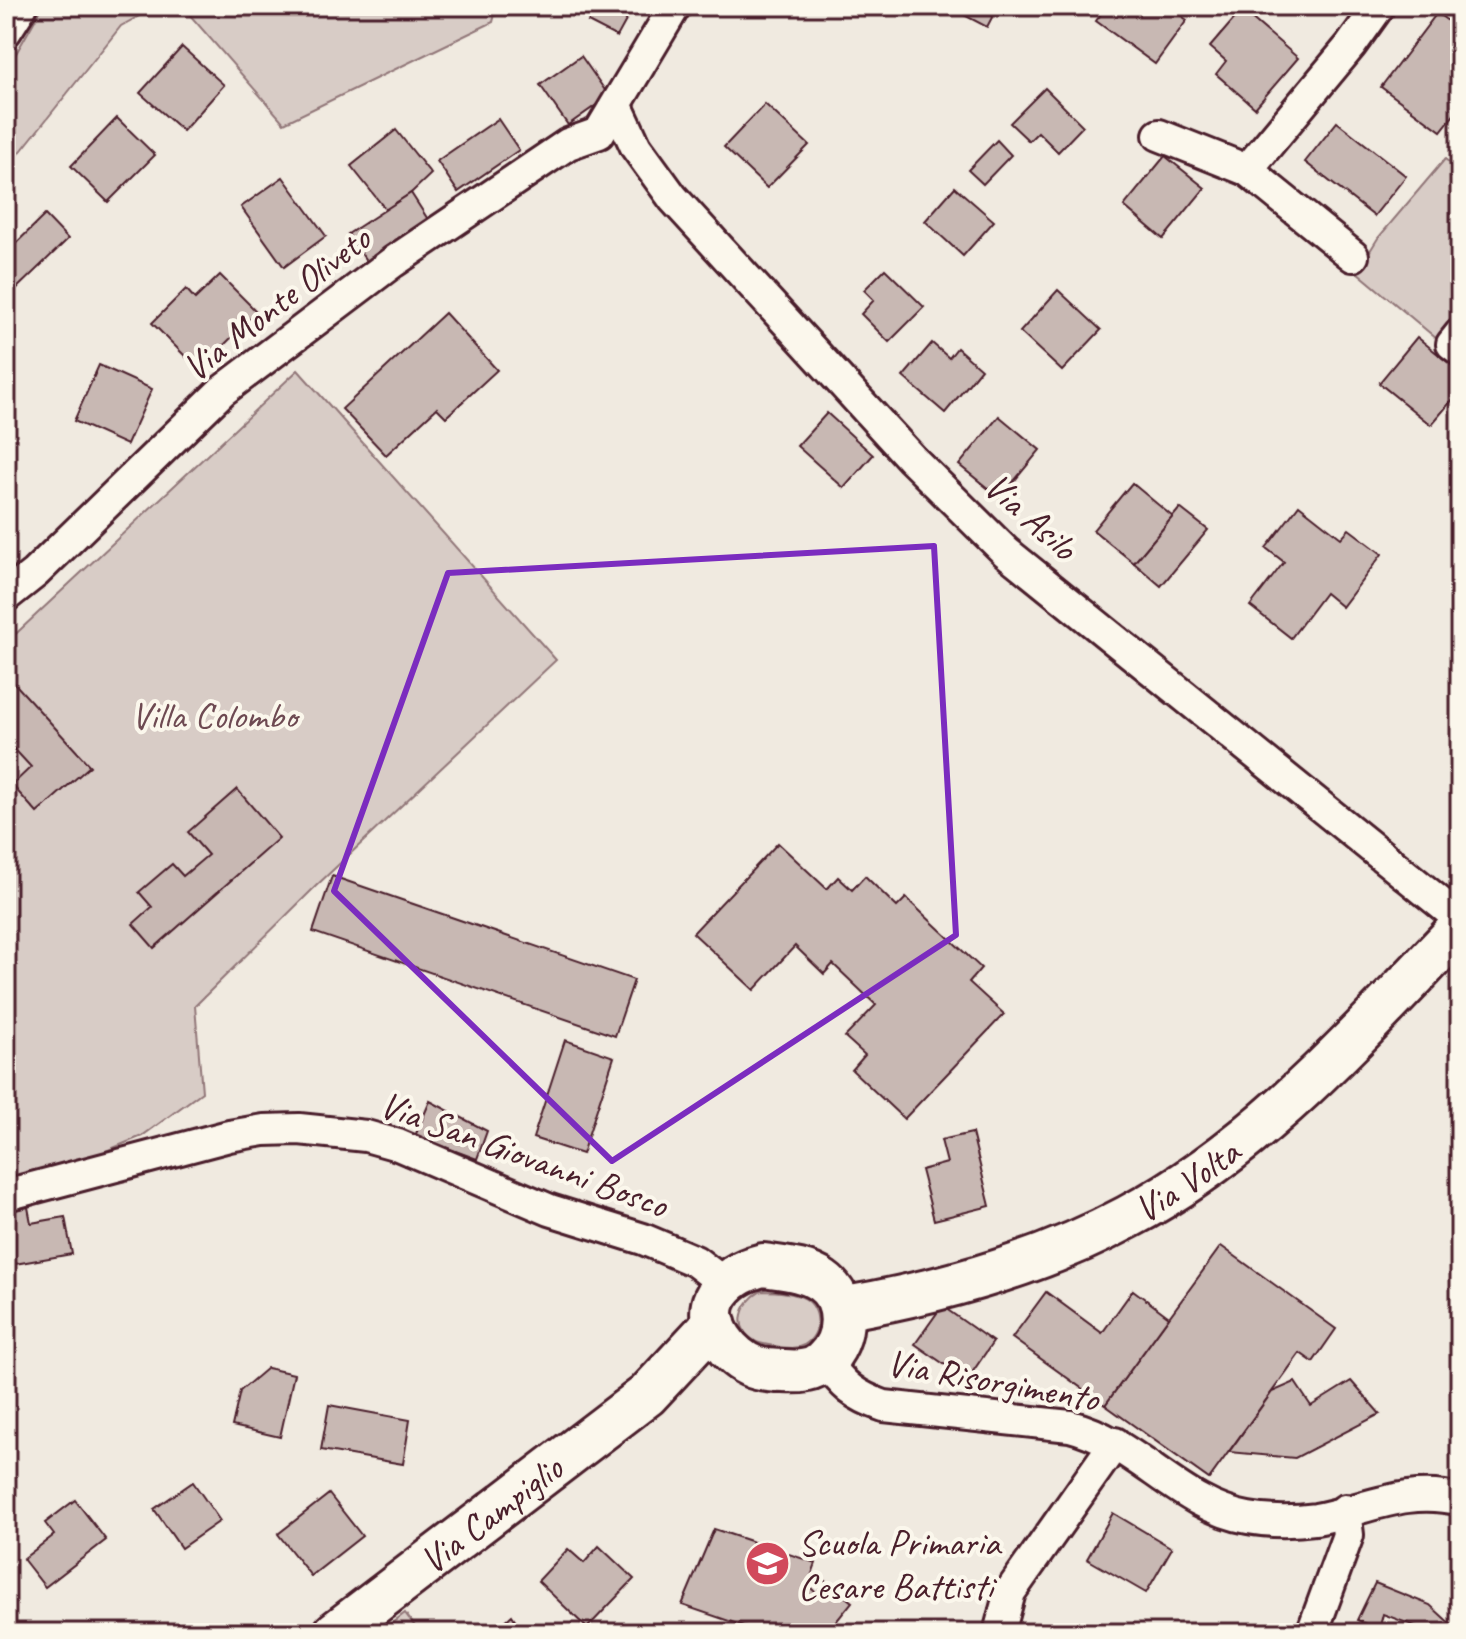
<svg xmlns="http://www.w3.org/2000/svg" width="1466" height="1639" font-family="Caveat,sans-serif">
	<rect width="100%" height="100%" fill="#f0eae0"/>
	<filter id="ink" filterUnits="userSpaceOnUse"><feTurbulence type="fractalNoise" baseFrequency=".0125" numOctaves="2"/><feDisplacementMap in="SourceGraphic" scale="16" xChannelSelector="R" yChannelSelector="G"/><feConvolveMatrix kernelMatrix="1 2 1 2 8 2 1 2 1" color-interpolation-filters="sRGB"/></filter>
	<g filter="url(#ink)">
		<!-- green -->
		<g fill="#d8ccc6" stroke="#917678" stroke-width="2">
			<polygon points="43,6 157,6 121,26 6,170 6,71"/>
			<polygon points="182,6 497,6 493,22 284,123"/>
			<polygon points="1445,159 1460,171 1460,308 1437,339 1357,272 1378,238"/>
			<polygon points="298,370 556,660 316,886 195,1006 202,1092 142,1136 65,1168 6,1180 6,643"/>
			<path d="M761 1291C773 1291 792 1292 804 1298 822 1308 822 1335 804 1345 796 1349 789 1348 780 1347 772 1345 762 1345 755 1341 732 1328 741 1302 761 1291Z"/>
			<polygon points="405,1613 420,1633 379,1633"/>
		</g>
		<!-- building -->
		<g fill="#c8b8b3" stroke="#4a1f2b" stroke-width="2">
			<polygon points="597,6 634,6 617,37 588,22"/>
			<polygon points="947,6 998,6 987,27"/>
			<polygon points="1107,6 1168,6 1187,20 1155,64 1096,21"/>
			<polygon points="1242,10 1298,58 1255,108 1216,74 1226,61 1210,47"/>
			<polygon points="1437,13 1460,30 1460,107 1441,131 1381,87"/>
			<polygon points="182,47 224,85 183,131 140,93"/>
			<polygon points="581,56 609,96 568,125 540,85"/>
			<polygon points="1045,88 1083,126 1058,152 1038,132 1029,141 1010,123"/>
			<polygon points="765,104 809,145 767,188 724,147"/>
			<polygon points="117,118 155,155 108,202 71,166"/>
			<polygon points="498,119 519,150 458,192 437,161"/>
			<polygon points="1337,122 1406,176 1374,216 1305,162"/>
			<polygon points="396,130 431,174 411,193 386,210 351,166"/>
			<polygon points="997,140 1011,155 983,184 968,170"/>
			<polygon points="1165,156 1205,188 1163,239 1124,206"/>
			<polygon points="283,177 326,236 284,267 241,207"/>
			<polygon points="955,187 994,221 963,256 925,221"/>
			<polygon points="411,193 429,221 367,262 348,234"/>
			<polygon points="45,215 68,239 11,294 6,288 6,253"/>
			<polygon points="885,269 924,307 889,342 861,314 874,300 864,290"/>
			<polygon points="220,275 257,312 199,370 152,323 186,289 195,299"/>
			<polygon points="1058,290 1101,330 1062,371 1020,332"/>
			<polygon points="445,313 497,370 446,417 437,408 386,455 342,409"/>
			<polygon points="1417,337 1460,372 1460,391 1431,425 1379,383"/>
			<polygon points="932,343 949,358 957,348 981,369 945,413 903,377"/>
			<polygon points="99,365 152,389 127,445 74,421"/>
			<polygon points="827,413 873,455 844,488 797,446"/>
			<polygon points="999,416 1040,450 1000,498 959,465"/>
			<polygon points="1132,483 1173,517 1134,563 1093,530"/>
			<polygon points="1299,505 1341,538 1349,529 1382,554 1342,607 1325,593 1291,638 1250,606 1284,562 1266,548"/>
			<polygon points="1180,508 1208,530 1161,586 1134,563"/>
			<polygon points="6,674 90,766 37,813 12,785 31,767 6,740"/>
			<polygon points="237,789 279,838 154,948 133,924 152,907 139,892 172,864 183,876 208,855 188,832"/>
			<polygon points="778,843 827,889 838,877 852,890 865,876 897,907 906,898 981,968 969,982 1004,1014 904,1119 852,1070 865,1055 845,1037 876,1005 833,964 824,974 795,946 754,990 693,933"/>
			<polygon points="332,876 634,980 615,1036 313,932"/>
			<polygon points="565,1040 614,1057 582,1154 533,1138"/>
			<polygon points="430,1101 487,1131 477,1159 415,1136"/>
			<polygon points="972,1133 990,1206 934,1220 921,1170 947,1163 941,1140"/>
			<polygon points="28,1207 31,1223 65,1217 72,1254 9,1265 6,1250 6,1211"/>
			<polygon points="1221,1246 1336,1329 1313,1362 1300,1353 1209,1479 1105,1405"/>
			<polygon points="1133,1290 1169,1317 1105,1405 1012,1338 1046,1292 1102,1333"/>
			<polygon points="942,1306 993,1342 967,1380 915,1344"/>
			<polygon points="267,1368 294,1374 280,1437 232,1426 240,1391"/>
			<polygon points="1351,1381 1380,1414 1295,1458 1229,1452 1272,1392 1295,1382 1311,1406"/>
			<polygon points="329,1405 410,1420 403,1464 321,1450"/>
			<polygon points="193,1482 220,1521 181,1548 154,1509"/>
			<polygon points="329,1494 362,1536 311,1576 278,1534"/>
			<polygon points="75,1500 106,1540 45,1587 23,1559 54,1535 45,1523"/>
			<polygon points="1113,1513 1172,1548 1146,1593 1087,1559"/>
			<polygon points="714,1529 816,1563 808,1585 817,1594 825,1581 852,1602 827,1633 764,1633 682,1605"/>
			<polygon points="599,1546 634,1579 587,1628 538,1581 568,1549 584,1563"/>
			<polygon points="1375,1583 1430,1605 1455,1628 1452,1633 1416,1633 1418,1627 1383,1614 1379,1630 1357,1620"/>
			<polygon points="512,1615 524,1633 492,1633"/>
		</g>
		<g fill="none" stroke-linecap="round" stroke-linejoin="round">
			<defs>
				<g id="street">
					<polyline points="6,31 22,6"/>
					<polyline points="617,106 636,147 673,198 912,459 1006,552 1460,919"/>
					<polyline points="1159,135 1247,170 1353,256"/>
					<polyline points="1247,170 1351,45 1379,6"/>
					<polyline points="1460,334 1452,344 1460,350"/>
					<polyline points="6,596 35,573 222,391 393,262 568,144 599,133 675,6"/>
					<polyline points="6,1195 229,1136 264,1130 299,1129 366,1136 398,1145 550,1210 643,1239 695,1261 725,1284"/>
					<path d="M825 1360C843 1386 855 1396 884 1406L1070 1426C1138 1443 1179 1506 1248 1518 1269 1522 1294 1522 1316 1519 1366 1510 1406 1486 1460 1500"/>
					<polyline points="999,1633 1010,1592 1115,1443"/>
					<polyline points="1312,1633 1348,1535 1345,1510"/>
				</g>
				<g id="secondary">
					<path d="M763 1265C782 1268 805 1269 822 1281 849 1300 847 1340 824 1361 813 1372 799 1372 784 1371 774 1371 763 1370 754 1367 731 1359 703 1325 715 1299 724 1280 743 1270 763 1265Z"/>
					<path id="s1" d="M841 1309C940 1292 1039 1265 1128 1217 1259 1148 1359 1033 1460 928"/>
					<path id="s2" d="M335 1633 647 1395 714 1323"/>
				</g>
			</defs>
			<!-- street casing -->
			<use href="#street" stroke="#4a1f2b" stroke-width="36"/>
			<!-- secondary casing -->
			<use href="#secondary" stroke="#4a1f2b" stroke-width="48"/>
			<!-- street -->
			<use href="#street" stroke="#fbf7ec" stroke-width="30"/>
			<!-- secondary -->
			<use href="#secondary" stroke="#fbf7ec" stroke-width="42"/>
		</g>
	</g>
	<!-- marked area -->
	<path fill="none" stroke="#7b2cbf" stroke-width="6" stroke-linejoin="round" d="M934 546 956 935 612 1161 334 891 448 573Z"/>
	<!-- icons -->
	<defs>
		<symbol id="school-disc" viewBox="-11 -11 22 22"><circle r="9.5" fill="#d1495b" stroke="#fbf7ec"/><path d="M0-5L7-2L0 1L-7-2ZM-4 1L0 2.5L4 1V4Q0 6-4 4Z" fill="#fff"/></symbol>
	</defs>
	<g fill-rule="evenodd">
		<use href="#school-disc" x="742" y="1538" width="51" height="51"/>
	</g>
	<g text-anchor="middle" stroke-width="8" stroke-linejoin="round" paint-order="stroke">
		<!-- street labels -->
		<g font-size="38" fill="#4a1f2b" stroke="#fbf7ec">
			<text transform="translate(276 303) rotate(-38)" y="13">Via Monte Oliveto</text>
			<text transform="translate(1031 516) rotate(42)" y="13">Via Asilo</text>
			<text transform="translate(524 1154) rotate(20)" y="13">Via San Giovanni Bosco</text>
			<text dy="13" stroke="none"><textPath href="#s1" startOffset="372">Via Volta</textPath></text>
			<text transform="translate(993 1380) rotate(10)" y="13">Via Risorgimento</text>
			<text dy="13" stroke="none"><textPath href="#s2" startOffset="196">Via Campiglio</textPath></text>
		</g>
		<!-- park labels -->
		<g font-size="38" fill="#6e4a52" stroke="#fbf7ec">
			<text x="214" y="728">Villa Colombo</text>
		</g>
		<!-- poi labels -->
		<g font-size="38" fill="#4a1f2b" stroke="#fbf7ec" text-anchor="start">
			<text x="798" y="1555">Scuola Primaria<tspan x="798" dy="44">Cesare Battisti</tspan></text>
		</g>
	</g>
	<!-- margin -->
	<rect width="1466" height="1639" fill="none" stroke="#fbf7ec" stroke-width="32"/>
	<rect x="16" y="16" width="1434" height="1607" fill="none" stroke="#4a1f2b" stroke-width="3" filter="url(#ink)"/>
</svg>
